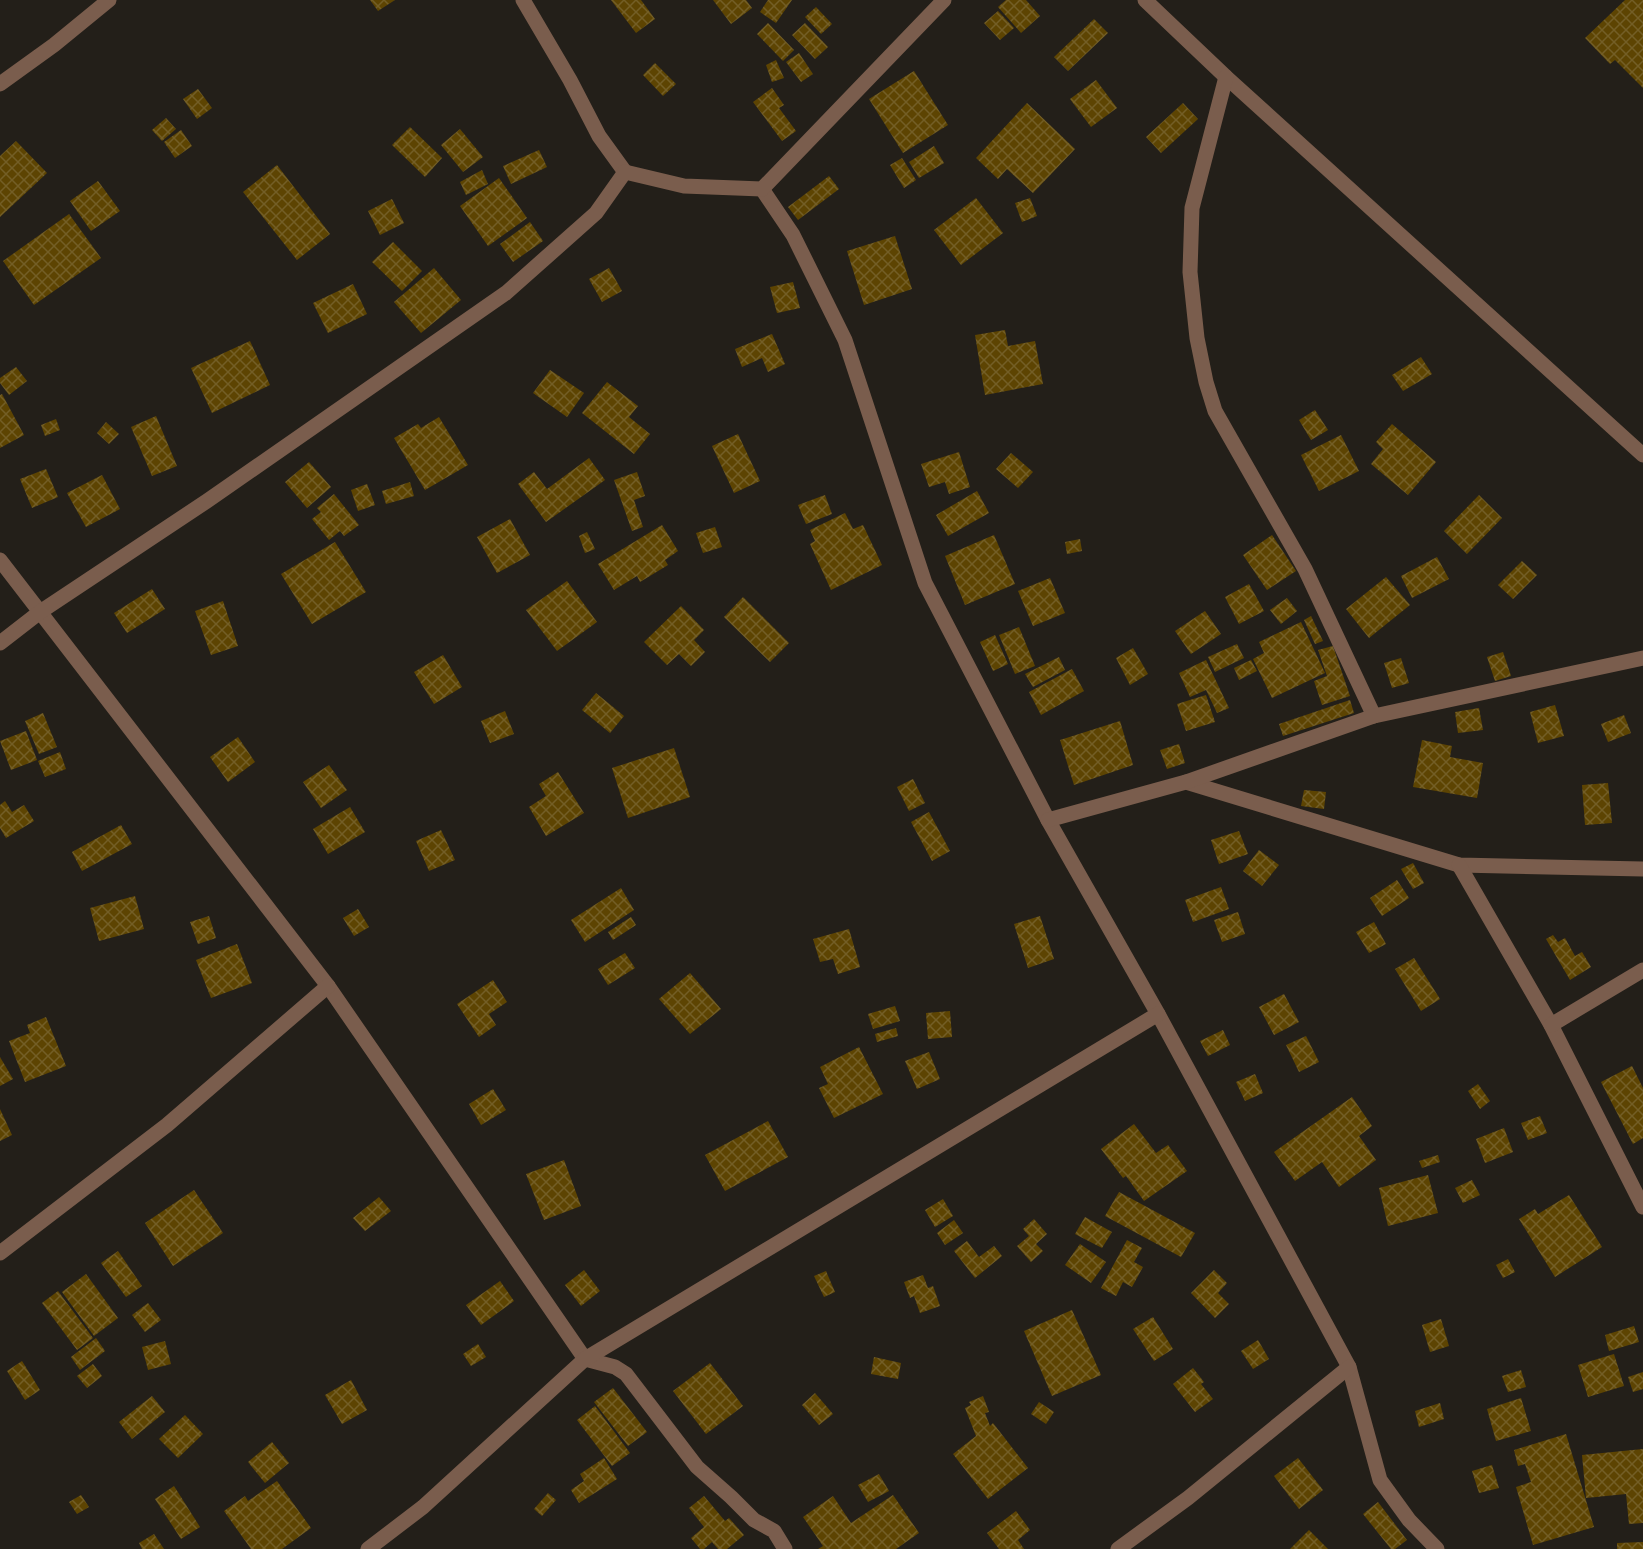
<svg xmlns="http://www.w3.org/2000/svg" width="1643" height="1549" font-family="'Libre Baskerville',serif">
	<defs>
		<pattern id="building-cross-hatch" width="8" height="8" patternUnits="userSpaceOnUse" patternTransform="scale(1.5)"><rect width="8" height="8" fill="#5d4402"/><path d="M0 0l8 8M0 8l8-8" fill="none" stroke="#735e26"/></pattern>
	</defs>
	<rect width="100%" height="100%" fill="#231f19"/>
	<!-- building -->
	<g fill="url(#building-cross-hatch)">
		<polygon points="370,0 395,0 378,11"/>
		<polygon points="611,0 641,0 655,19 636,33"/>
		<polygon points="713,0 746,0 752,8 731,24"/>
		<polygon points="768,0 792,0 776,23 760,12"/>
		<polygon points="1006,0 1026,0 1040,16 1021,33 998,7"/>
		<polygon points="1625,0 1643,0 1643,88 1615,60 1610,64 1585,38"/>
		<polygon points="816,7 832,24 821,34 805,17"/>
		<polygon points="998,11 1014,28 1000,40 984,23"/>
		<polygon points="1094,19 1108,33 1068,71 1054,57"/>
		<polygon points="768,23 794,50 783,61 757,34"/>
		<polygon points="805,23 828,47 815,59 792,35"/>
		<polygon points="799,53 813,74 801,82 786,62"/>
		<polygon points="776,60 784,78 772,82 766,65"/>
		<polygon points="655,63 676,84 663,96 643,75"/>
		<polygon points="914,71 948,125 903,153 869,99"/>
		<polygon points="1096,80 1117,108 1091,127 1070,99"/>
		<polygon points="772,88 784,105 779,108 796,131 782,141 753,102"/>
		<polygon points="198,89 212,108 197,119 183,99"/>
		<polygon points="1027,103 1075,149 1033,193 1007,169 998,179 976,158"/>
		<polygon points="1183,103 1198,119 1161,153 1146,137"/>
		<polygon points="166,118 176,129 162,141 152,130"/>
		<polygon points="410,127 442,158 425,177 392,145"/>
		<polygon points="460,129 483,157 463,172 441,145"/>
		<polygon points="181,130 192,146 175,158 164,142"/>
		<polygon points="16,141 47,173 0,217 0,156"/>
		<polygon points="934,146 944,163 919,178 909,162"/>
		<polygon points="539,150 547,167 511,184 503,166"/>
		<polygon points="902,158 916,180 904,188 890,165"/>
		<polygon points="277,165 330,234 297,260 243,192"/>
		<polygon points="482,170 488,184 466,195 460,182"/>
		<polygon points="829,176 839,189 798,220 788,207"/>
		<polygon points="499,178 527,218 488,246 460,206"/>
		<polygon points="98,181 120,211 91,231 70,201"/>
		<polygon points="976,198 1003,233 961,265 934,230"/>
		<polygon points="1030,198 1037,216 1022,222 1015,203"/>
		<polygon points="392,199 404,223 380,235 368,211"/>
		<polygon points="69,214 101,258 34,305 3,261"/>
		<polygon points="530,222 543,241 513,262 500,244"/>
		<polygon points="895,236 912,289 864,305 847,251"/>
		<polygon points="393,242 422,271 402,291 372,262"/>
		<polygon points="434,268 461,300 421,333 394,302"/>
		<polygon points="609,268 622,291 602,302 589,279"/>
		<polygon points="793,282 800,308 777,313 770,287"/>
		<polygon points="353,284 367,314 328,333 313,303"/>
		<polygon points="1005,330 1008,346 1035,341 1043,384 985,395 975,335"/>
		<polygon points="772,334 785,364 768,372 762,358 742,367 735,349"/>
		<polygon points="250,341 270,385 212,413 191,368"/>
		<polygon points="1421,357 1432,374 1403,391 1392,375"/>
		<polygon points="16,367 27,381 9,395 0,383 0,378"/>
		<polygon points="550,370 584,393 567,417 533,393"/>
		<polygon points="607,382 638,406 629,417 650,434 634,454 582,413"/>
		<polygon points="2,394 24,435 0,448 0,395"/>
		<polygon points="1315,410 1328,430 1311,440 1299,420"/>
		<polygon points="156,416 177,466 152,476 131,427"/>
		<polygon points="439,417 468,465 425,490 394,438 418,424 421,428"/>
		<polygon points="56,419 60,430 45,436 41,425"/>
		<polygon points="106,422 119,434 109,444 97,433"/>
		<polygon points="1392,424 1436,462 1408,495 1371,464 1383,449 1376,442"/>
		<polygon points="738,434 760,481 734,493 712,446"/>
		<polygon points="1341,435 1359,471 1319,491 1301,455"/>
		<polygon points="959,452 970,487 949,494 945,482 929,487 921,464"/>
		<polygon points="1011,453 1033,472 1018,488 996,469"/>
		<polygon points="589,458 605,480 546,522 518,484 534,472 547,489"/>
		<polygon points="309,462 331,487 307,508 285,482"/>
		<polygon points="46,469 58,497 32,508 20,479"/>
		<polygon points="637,472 645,496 634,500 643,527 632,531 614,480"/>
		<polygon points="102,475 120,509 86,527 67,493"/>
		<polygon points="410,482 414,496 386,504 382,491"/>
		<polygon points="367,484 375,505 358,511 351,490"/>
		<polygon points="977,491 989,513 948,536 936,515"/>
		<polygon points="334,494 359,525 344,536 340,531 329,540 312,519 321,512 317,508"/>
		<polygon points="825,495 832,514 806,524 798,505"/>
		<polygon points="1479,495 1502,518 1467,554 1444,531"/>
		<polygon points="845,513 853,529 863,525 882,565 831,590 810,544 815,541 810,530"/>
		<polygon points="510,519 530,555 497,573 477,537"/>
		<polygon points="662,525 678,551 665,560 668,565 640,582 637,576 614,590 598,564"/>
		<polygon points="715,527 722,547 703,553 696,533"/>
		<polygon points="587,532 595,549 585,553 579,536"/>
		<polygon points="994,535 1015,584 965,605 945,556"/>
		<polygon points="1272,535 1296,571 1267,590 1243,555"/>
		<polygon points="1080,539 1082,551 1067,554 1065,542"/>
		<polygon points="335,542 366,592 312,624 281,574"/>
		<polygon points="1437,557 1449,579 1412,598 1401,576"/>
		<polygon points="1522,561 1537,575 1513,599 1498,585"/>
		<polygon points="1386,577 1410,605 1369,638 1346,609"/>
		<polygon points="1050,578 1065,613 1033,626 1018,591"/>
		<polygon points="567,581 597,622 557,651 526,610"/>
		<polygon points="1249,584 1264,611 1239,624 1225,597"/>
		<polygon points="152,589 165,609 127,633 114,613"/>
		<polygon points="743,597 789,643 770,662 724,617"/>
		<polygon points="1287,598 1297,611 1281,624 1270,610"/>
		<polygon points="223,601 238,646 211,655 195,611"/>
		<polygon points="681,606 704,630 694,640 705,652 691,666 679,654 667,665 644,642"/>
		<polygon points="1205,611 1221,634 1191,654 1175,631"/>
		<polygon points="1311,616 1323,641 1315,644 1304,620"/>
		<polygon points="1301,622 1325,673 1272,698 1253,659 1264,653 1259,642"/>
		<polygon points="1019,627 1035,666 1015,674 999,635"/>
		<polygon points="995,635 1008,664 993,671 980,642"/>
		<polygon points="1237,644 1244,658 1215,672 1208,657"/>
		<polygon points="1333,646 1350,696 1322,705 1314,681 1327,676 1318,650"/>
		<polygon points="1133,648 1148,674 1130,685 1116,658"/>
		<polygon points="1503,652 1511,676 1495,681 1487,657"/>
		<polygon points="443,655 462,687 434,704 414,672"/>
		<polygon points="1059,657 1065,670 1033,687 1025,674"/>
		<polygon points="1401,658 1409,683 1392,688 1384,663"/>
		<polygon points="1206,660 1229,708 1217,713 1206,690 1190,697 1179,673"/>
		<polygon points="1251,660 1257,671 1239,680 1234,668"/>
		<polygon points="1072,669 1084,691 1041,715 1029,692"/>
		<polygon points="596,693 624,716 610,733 582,710"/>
		<polygon points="1206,695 1215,722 1186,731 1177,704"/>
		<polygon points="1350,700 1354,713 1283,736 1279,724"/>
		<polygon points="1555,705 1564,736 1538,743 1530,712"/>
		<polygon points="1479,708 1483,730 1458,733 1455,712"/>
		<polygon points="505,711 514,734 490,743 481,721"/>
		<polygon points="43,713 57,747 39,754 25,721"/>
		<polygon points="1624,715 1631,733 1608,742 1601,724"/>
		<polygon points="1120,721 1133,765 1074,785 1060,740"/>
		<polygon points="26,731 37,760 11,770 0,741"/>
		<polygon points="238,737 255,762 228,782 210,757"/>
		<polygon points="1422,740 1452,746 1450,757 1483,763 1477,798 1413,787"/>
		<polygon points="1179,744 1185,763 1167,769 1160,750"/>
		<polygon points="674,748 690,797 628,818 612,768"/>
		<polygon points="60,752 66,769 45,777 38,761"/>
		<polygon points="329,765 347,790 321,808 303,782"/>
		<polygon points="558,772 584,813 546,836 529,807 546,796 539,784"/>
		<polygon points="913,779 925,803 909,811 897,787"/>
		<polygon points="1608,783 1612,823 1585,825 1582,785"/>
		<polygon points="1304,790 1326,792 1324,809 1301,806"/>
		<polygon points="5,801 12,812 24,805 34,821 6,838 0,828 0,805"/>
		<polygon points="350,807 365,832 328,854 313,829"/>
		<polygon points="929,812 950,851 932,861 911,822"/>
		<polygon points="121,825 132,844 82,871 72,852"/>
		<polygon points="441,830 455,860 429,871 416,841"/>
		<polygon points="1239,831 1248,854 1219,864 1211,840"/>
		<polygon points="1259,850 1279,865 1262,886 1243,871"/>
		<polygon points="1413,863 1424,883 1413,889 1401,869"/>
		<polygon points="1397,880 1409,898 1382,916 1370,898"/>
		<polygon points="1221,887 1229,909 1193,922 1185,900"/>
		<polygon points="621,888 634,910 585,942 571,920"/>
		<polygon points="135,896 144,929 99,941 90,908"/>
		<polygon points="358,909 369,927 354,936 343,918"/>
		<polygon points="1238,912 1245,934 1222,942 1214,920"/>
		<polygon points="209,916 216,938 198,944 190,922"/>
		<polygon points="1040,916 1054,959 1028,968 1014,924"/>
		<polygon points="631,917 636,925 613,940 608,932"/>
		<polygon points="1374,922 1386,944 1369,953 1356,932"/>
		<polygon points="849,929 860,967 838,974 833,959 820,962 813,939"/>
		<polygon points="1553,935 1558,942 1565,938 1575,956 1582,952 1591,967 1570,980 1546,939"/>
		<polygon points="237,944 252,983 211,998 196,960"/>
		<polygon points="625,953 635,968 608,985 598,969"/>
		<polygon points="1414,958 1440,999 1421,1011 1395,969"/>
		<polygon points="690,973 721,1009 690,1034 659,999"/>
		<polygon points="493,980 507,1002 489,1014 496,1025 479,1037 457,1004"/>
		<polygon points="1284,994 1299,1022 1274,1035 1259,1007"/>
		<polygon points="895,1006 900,1021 873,1029 868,1014"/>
		<polygon points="950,1011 952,1037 928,1039 926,1013"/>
		<polygon points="46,1017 66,1066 25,1082 9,1041 30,1033 27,1025"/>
		<polygon points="896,1028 898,1036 877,1042 875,1034"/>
		<polygon points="1223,1030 1230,1045 1208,1056 1200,1041"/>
		<polygon points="1306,1036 1319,1062 1299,1072 1286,1045"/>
		<polygon points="859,1047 883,1094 834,1118 819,1088 828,1084 820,1067"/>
		<polygon points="929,1052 940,1079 917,1089 905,1061"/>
		<polygon points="0,1057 13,1079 0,1086"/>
		<polygon points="1632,1066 1643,1088 1643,1138 1633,1144 1601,1082"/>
		<polygon points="1255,1074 1263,1093 1245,1101 1236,1082"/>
		<polygon points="1478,1084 1490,1101 1480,1109 1468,1091"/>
		<polygon points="493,1089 506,1110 481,1125 469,1104"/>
		<polygon points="1352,1097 1372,1126 1359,1136 1376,1160 1339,1187 1322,1162 1295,1181 1274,1152"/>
		<polygon points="0,1109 12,1135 0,1141"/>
		<polygon points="1540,1116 1547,1133 1528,1140 1521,1123"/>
		<polygon points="768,1121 788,1157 725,1191 705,1155"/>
		<polygon points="1134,1124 1156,1153 1168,1145 1187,1171 1144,1201 1126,1176 1123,1178 1101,1149"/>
		<polygon points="1504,1128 1513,1152 1485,1163 1476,1139"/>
		<polygon points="1438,1155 1440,1162 1422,1168 1419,1161"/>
		<polygon points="564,1160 581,1206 544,1220 526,1174"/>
		<polygon points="1428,1175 1438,1213 1388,1226 1379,1188"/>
		<polygon points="1472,1180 1480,1195 1463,1203 1455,1188"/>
		<polygon points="194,1190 223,1233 173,1266 145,1223"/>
		<polygon points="1119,1192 1195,1233 1181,1257 1105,1216"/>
		<polygon points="1569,1195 1602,1247 1555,1277 1519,1219 1535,1209 1538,1214"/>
		<polygon points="379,1197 391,1211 365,1231 353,1218"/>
		<polygon points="943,1199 953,1216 935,1227 925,1210"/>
		<polygon points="1085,1217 1112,1232 1102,1248 1075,1234"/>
		<polygon points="1034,1219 1047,1234 1036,1244 1043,1251 1031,1262 1017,1246 1029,1236 1023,1229"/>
		<polygon points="954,1220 963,1233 945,1245 937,1233"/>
		<polygon points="1127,1240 1142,1248 1134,1262 1143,1267 1132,1287 1123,1282 1116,1296 1101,1288"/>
		<polygon points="967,1241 979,1257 994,1246 1002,1256 975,1278 954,1251"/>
		<polygon points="1080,1244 1106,1262 1091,1283 1065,1265"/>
		<polygon points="118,1251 142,1286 126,1297 101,1263"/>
		<polygon points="1508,1259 1515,1272 1503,1278 1496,1265"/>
		<polygon points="584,1270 600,1291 581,1306 565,1285"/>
		<polygon points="1214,1270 1227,1283 1218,1293 1229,1304 1215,1318 1191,1293"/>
		<polygon points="826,1271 835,1292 824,1297 814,1276"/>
		<polygon points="86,1274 118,1318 94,1336 62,1292"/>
		<polygon points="923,1275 928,1288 933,1286 940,1306 920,1313 914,1296 910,1298 904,1282"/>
		<polygon points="500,1281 514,1301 481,1325 466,1305"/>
		<polygon points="58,1291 93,1338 77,1350 42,1303"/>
		<polygon points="148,1303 161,1320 145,1332 132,1315"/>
		<polygon points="1072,1310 1101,1375 1052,1396 1024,1331"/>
		<polygon points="1153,1317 1173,1349 1154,1361 1133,1329"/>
		<polygon points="1441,1319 1449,1346 1430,1352 1422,1325"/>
		<polygon points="1634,1326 1639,1342 1609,1351 1605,1335"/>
		<polygon points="96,1338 105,1351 80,1370 71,1357"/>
		<polygon points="1258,1340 1269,1359 1253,1369 1241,1351"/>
		<polygon points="165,1341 171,1364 148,1370 142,1347"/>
		<polygon points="478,1344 486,1357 471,1366 463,1354"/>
		<polygon points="1614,1354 1624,1386 1588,1397 1578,1365"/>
		<polygon points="874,1357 901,1363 898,1379 871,1374"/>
		<polygon points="22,1361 40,1390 25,1400 7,1371"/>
		<polygon points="710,1363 743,1406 706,1434 673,1391"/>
		<polygon points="93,1364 102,1376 87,1388 77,1376"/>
		<polygon points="1193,1368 1204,1382 1201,1384 1213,1399 1195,1412 1173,1384"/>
		<polygon points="1521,1370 1526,1387 1508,1392 1502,1376"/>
		<polygon points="1643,1372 1643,1389 1633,1392 1628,1377"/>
		<polygon points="351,1380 367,1410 342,1424 325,1395"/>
		<polygon points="613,1388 647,1432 628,1446 594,1402"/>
		<polygon points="815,1393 833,1414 819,1425 802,1405"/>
		<polygon points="152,1396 165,1412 132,1439 119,1422"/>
		<polygon points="983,1396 989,1412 985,1413 990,1426 993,1423 1028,1468 988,1499 953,1454 976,1436 965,1408 971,1405 969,1402"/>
		<polygon points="1521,1398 1531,1431 1496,1441 1487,1409"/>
		<polygon points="1039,1402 1054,1412 1046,1424 1031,1414"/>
		<polygon points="1440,1403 1444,1419 1419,1427 1415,1411"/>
		<polygon points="595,1406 630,1453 612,1466 577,1420"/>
		<polygon points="185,1415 203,1434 178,1458 159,1439"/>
		<polygon points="1566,1434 1594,1527 1533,1545 1516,1487 1531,1482 1525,1464 1518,1466 1514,1450"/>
		<polygon points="272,1442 289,1463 265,1483 248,1462"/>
		<polygon points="1643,1449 1643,1523 1629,1524 1626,1494 1586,1498 1582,1455"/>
		<polygon points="604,1458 617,1479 579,1503 571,1490 584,1481 580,1474"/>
		<polygon points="1298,1458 1323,1490 1299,1509 1274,1476"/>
		<polygon points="1492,1465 1499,1488 1479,1493 1472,1471"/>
		<polygon points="879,1474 889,1491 868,1502 858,1485"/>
		<polygon points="277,1481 311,1528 282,1549 251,1549 224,1511 245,1496 248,1501"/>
		<polygon points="174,1486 200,1527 181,1539 155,1499"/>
		<polygon points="548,1493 556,1500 542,1516 534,1509"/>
		<polygon points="81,1495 89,1507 77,1514 69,1502"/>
		<polygon points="893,1495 919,1533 896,1549 818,1549 823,1546 803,1517 833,1496 851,1523"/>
		<polygon points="704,1496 725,1521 729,1518 744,1535 727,1549 718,1549 712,1542 704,1549 700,1549 691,1538 704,1527 689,1508"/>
		<polygon points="1378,1502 1407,1540 1395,1549 1391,1549 1363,1514"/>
		<polygon points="1016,1511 1030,1530 1018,1540 1024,1549 999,1549 987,1533"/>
		<polygon points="1309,1530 1328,1549 1290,1549"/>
		<polygon points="154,1534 164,1549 142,1549 139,1543"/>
		<polygon points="1643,1542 1643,1549 1617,1549 1617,1543"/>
	</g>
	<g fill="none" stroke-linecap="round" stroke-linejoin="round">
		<!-- minor -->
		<g stroke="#7a5d4d" stroke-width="15">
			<polyline points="523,0 570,80 599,136 625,172"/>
			<polyline points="1145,0 1226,77 1643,455"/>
			<polyline points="1226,77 1192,208 1190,272 1197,338 1206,382 1215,411 1305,569 1374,716"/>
			<polyline points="0,84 54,45 109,0"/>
			<polyline points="762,189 793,235 845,340 925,583 1048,820 1158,1014 1349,1367 1380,1480 1409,1520 1437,1549"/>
			<polyline points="0,560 328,986 585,1359 615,1367 626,1374 697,1467 731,1497 754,1520 774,1531 785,1549"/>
			<polyline points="0,643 40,612 207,501 506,293 596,213 625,172 684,186 762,189 944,0"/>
			<polyline points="1186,782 1459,865 1643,869"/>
			<polyline points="1048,820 1186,782 1374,716 1643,658"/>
			<polyline points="1459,865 1551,1025 1643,1207"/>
			<polyline points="1551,1025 1643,970"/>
			<polyline points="0,1253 167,1125 328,986"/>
			<polyline points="368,1549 423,1507 585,1359 1158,1014"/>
			<polyline points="1118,1549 1188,1498 1349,1367"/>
		</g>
	</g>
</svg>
